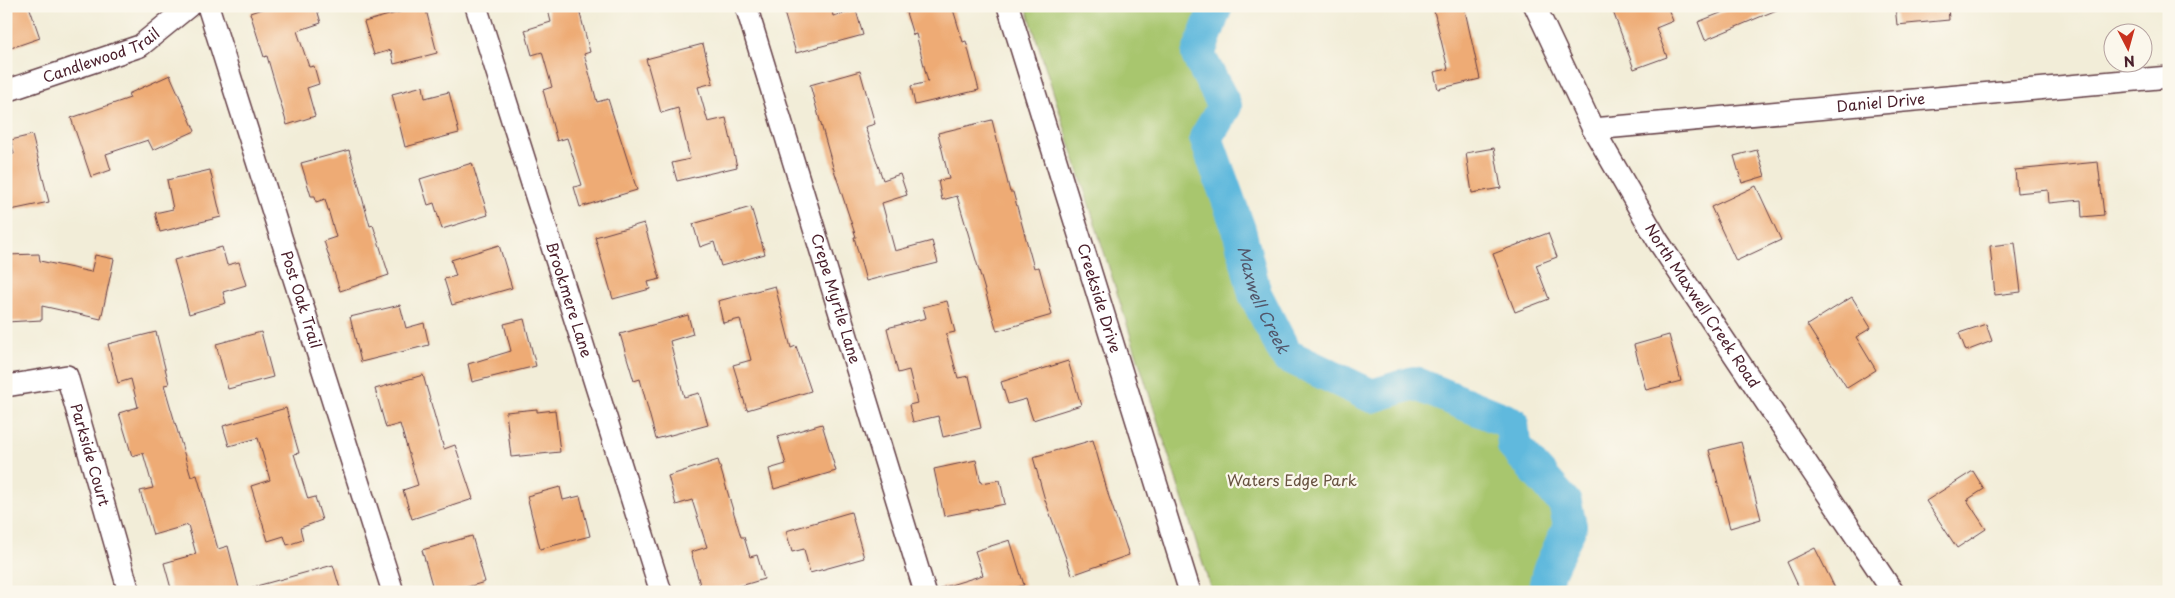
<svg xmlns="http://www.w3.org/2000/svg" width="2175" height="598" font-family="'Playpen Sans',sans-serif">
	<rect width="100%" height="100%" fill="#fbf7ec"/>
	<filter id="ink" filterUnits="userSpaceOnUse"><feTurbulence type="fractalNoise" baseFrequency=".02" numOctaves="2"/><feDisplacementMap in="SourceGraphic" scale="10" xChannelSelector="R" yChannelSelector="G"/><feConvolveMatrix kernelMatrix="1 2 1 2 8 2 1 2 1" color-interpolation-filters="sRGB"/></filter>
	<filter id="wash" filterUnits="userSpaceOnUse"><feTurbulence type="fractalNoise" baseFrequency=".0096" numOctaves="4" result="noise"/><feDisplacementMap in="SourceGraphic" scale="20" xChannelSelector="R" yChannelSelector="G"/><feGaussianBlur stdDeviation="1.12" result="paint"/><feColorMatrix in="noise" values="0 0 0 0 0 0 0 0 0 0 0 0 0 0 0 0 0 1.4 0 .05"/><feComposite in="paint" operator="in"/></filter>
	<g filter="url(#wash)">
		<rect width="100%" height="100%" fill="#f2edd8"/>
		<!-- green -->
		<polygon fill="#a8c66e" stroke="#79724c" points="1026,6 1216,6 1198,55 1225,106 1206,138 1239,230 1255,294 1286,355 1372,396 1414,383 1512,423 1514,446 1565,503 1570,526 1549,571 1544,592 1212,592"/>
		<g fill="none" stroke-linecap="round" stroke-linejoin="round">
			<!-- river -->
			<path stroke="#60b9dd" stroke-width="34" id="s1" d="M1216 6 1198 55 1225 106 1206 138 1239 230 1255 294 1286 355 1372 396 1414 383 1512 423 1514 446 1565 503 1570 526 1549 571 1544 592"/>
		</g>
		<g id="blocks">
			<!-- building -->
			<g fill="#eeab74">
				<polygon points="6,6 29,6 40,38 11,48 6,35"/>
				<polygon points="270,6 316,6 321,23 297,31 309,67 314,66 319,84 307,88 315,116 287,125 267,56 264,57 250,13"/>
				<polygon points="421,6 425,6 437,53 394,64 391,50 374,55 364,22"/>
				<polygon points="547,6 578,6 590,52 584,54 597,102 608,99 637,190 580,207 574,187 582,185 567,138 557,141 543,90 552,87 542,52 532,55 525,30 551,22"/>
				<polygon points="792,6 831,6 833,16 856,10 863,35 796,53 783,9"/>
				<polygon points="904,6 952,6 963,42 966,41 979,90 915,105 911,86 928,82 916,34 913,35"/>
				<polygon points="1454,6 1464,6 1480,79 1438,89 1434,72 1448,69 1434,11"/>
				<polygon points="1611,6 1667,6 1673,21 1656,28 1667,57 1634,69"/>
				<polygon points="1738,6 1786,6 1705,40 1698,22"/>
				<polygon points="1895,6 1948,6 1949,20 1897,25"/>
				<polygon points="703,44 713,83 698,87 708,122 726,118 737,167 677,181 672,163 690,159 678,108 661,113 646,59"/>
				<polygon points="860,71 875,124 865,127 883,180 900,174 907,195 882,203 895,251 932,241 938,263 866,281 854,237 856,237 833,167 810,85"/>
				<polygon points="170,75 195,131 153,150 148,140 106,154 111,170 91,177 71,118 130,98 128,94"/>
				<polygon points="423,86 425,98 449,92 459,133 405,147 392,94"/>
				<polygon points="992,120 1010,192 1013,192 1034,268 1039,267 1052,315 997,331 957,196 942,200 938,181 949,179 938,133"/>
				<polygon points="32,135 49,202 6,211 6,156 14,154 11,140"/>
				<polygon points="1494,148 1501,188 1472,193 1466,153"/>
				<polygon points="349,150 370,226 373,225 389,275 340,291 324,241 336,237 325,199 316,202 315,196 311,196 301,163"/>
				<polygon points="1757,150 1765,176 1742,183 1734,156"/>
				<polygon points="2098,162 2104,215 2082,217 2081,200 2049,203 2048,190 2017,193 2015,170"/>
				<polygon points="472,163 488,215 442,229 434,203 428,205 420,179"/>
				<polygon points="210,170 221,217 160,232 155,213 173,209 167,180"/>
				<polygon points="1756,186 1781,240 1736,261 1711,207"/>
				<polygon points="751,207 765,254 721,266 714,242 700,247 693,224"/>
				<polygon points="644,223 660,279 648,282 650,289 613,299 595,237"/>
				<polygon points="1548,233 1557,257 1536,265 1549,299 1515,312 1493,254"/>
				<polygon points="2015,243 2021,292 1995,295 1990,246"/>
				<polygon points="499,245 512,288 452,305 444,279 456,276 451,260"/>
				<polygon points="222,247 227,265 239,262 246,285 223,292 226,303 189,314 174,260"/>
				<polygon points="39,254 40,261 91,272 95,255 114,259 101,319 42,306 42,320 6,322 6,255"/>
				<polygon points="775,286 791,348 796,346 811,391 747,410 733,365 751,360 740,319 723,323 718,301"/>
				<polygon points="1852,297 1871,328 1856,337 1876,370 1847,388 1807,325"/>
				<polygon points="947,301 955,332 946,334 958,378 969,376 981,428 943,437 938,416 913,422 909,405 917,403 909,370 898,373 887,328 926,318 923,307"/>
				<polygon points="400,305 406,328 424,323 429,345 361,362 350,317"/>
				<polygon points="688,315 693,334 670,341 684,397 699,393 708,425 656,439 640,379 634,381 620,334"/>
				<polygon points="524,319 536,366 472,382 468,364 511,351 504,324"/>
				<polygon points="1986,324 1992,341 1966,351 1959,333"/>
				<polygon points="156,332 169,384 164,385 191,477 197,475 218,549 228,546 240,592 172,592 164,563 196,554 188,525 153,535 140,491 153,488 143,453 132,456 119,413 138,407 131,379 118,383 108,344"/>
				<polygon points="261,332 273,377 228,389 216,344"/>
				<polygon points="1669,335 1681,381 1646,390 1634,345"/>
				<polygon points="1068,361 1081,405 1033,420 1026,399 1008,404 1001,382"/>
				<polygon points="423,375 444,449 455,445 473,499 412,519 403,490 418,485 400,424 386,428 375,389"/>
				<polygon points="286,408 299,453 294,454 308,499 315,497 322,520 300,528 303,540 287,545 284,536 268,541 251,486 270,480 258,438 229,446 223,426"/>
				<polygon points="537,409 537,412 555,410 560,452 511,457 506,412"/>
				<polygon points="822,424 836,471 774,489 769,469 786,464 778,437"/>
				<polygon points="1093,440 1109,497 1129,555 1072,575 1045,500 1033,457"/>
				<polygon points="1741,442 1761,519 1730,528 1709,450"/>
				<polygon points="718,460 741,537 744,537 750,557 757,555 764,579 720,592 702,592 691,552 707,547 692,500 676,505 668,476"/>
				<polygon points="976,460 981,483 1000,480 1005,504 944,516 934,469"/>
				<polygon points="1973,471 1984,489 1967,500 1986,529 1957,548 1926,501"/>
				<polygon points="560,487 563,500 580,496 590,536 540,549 527,496"/>
				<polygon points="851,512 864,558 810,573 804,549 792,552 786,531"/>
				<polygon points="472,536 485,582 450,592 434,592 422,550"/>
				<polygon points="1010,540 1024,585 1001,592 941,592 941,588 983,575 975,551"/>
				<polygon points="1815,548 1837,592 1801,592 1787,562"/>
				<polygon points="333,565 341,592 254,592 253,587"/>
			</g>
		</g>
	</g>
	<g filter="url(#ink)">
		<use href="#blocks" fill-opacity="0" stroke="#633e45" stroke-width="1"/>
		<g fill="none" stroke-linecap="round" stroke-linejoin="round">
			<defs>
				<g id="minor">
					<path id="s2" d="M208 6 393 592"/>
					<path id="s3" d="M476 6 661 592"/>
					<path id="s4" d="M746 6 925 592"/>
					<path id="s5" d="M1008 6 1190 592"/>
					<path id="s6" d="M1535 6 1593 129 1658 241 1893 592"/>
					<path id="s7" d="M6 91 140 46 189 6"/>
					<path id="s8" d="M1593 129 2169 77"/>
					<path id="s9" d="M6 386 67 376 129 592"/>
				</g>
			</defs>
			<!-- minor casing -->
			<use href="#minor" stroke="#633e45" stroke-width="24"/>
			<!-- minor -->
			<use href="#minor" stroke="#fff" stroke-width="21"/>
		</g>
	</g>
	<g text-anchor="middle" stroke-width="4.5" stroke-linejoin="round" paint-order="stroke">
		<!-- street labels -->
		<g font-size="15" fill="#4a1f2b" stroke="#fbf7ec">
			<text dy="5" stroke="none"><textPath href="#s7" startOffset="102">Candlewood Trail</textPath></text>
			<text dy="5" stroke="none"><textPath href="#s8" startOffset="289">Daniel Drive</textPath></text>
			<text dy="5" stroke="none"><textPath href="#s2" startOffset="308">Post Oak Trail</textPath></text>
			<text dy="5" stroke="none"><textPath href="#s3" startOffset="308">Brookmere Lane</textPath></text>
			<text dy="5" stroke="none"><textPath href="#s4" startOffset="306">Crepe Myrtle Lane</textPath></text>
			<text dy="5" stroke="none"><textPath href="#s5" startOffset="306">Creekside Drive</textPath></text>
			<text dy="5" stroke="none"><textPath href="#s6" startOffset="344">North Maxwell Creek Road</textPath></text>
			<text dy="5" stroke="none"><textPath href="#s9" startOffset="144">Parkside Court</textPath></text>
		</g>
		<!-- park labels -->
		<g font-size="15" fill="#66513f" stroke="#fbf7ec">
			<text x="1292" y="486">Waters Edge Park</text>
		</g>
		<!-- water labels -->
		<g font-size="16" font-style="italic" fill="#525569" stroke="#fbf7ec">
			<text dy="6" stroke="none"><textPath href="#s1" startOffset="319">Maxwell Creek</textPath></text>
		</g>
	</g>
	<!-- margin -->
	<rect width="2175" height="598" fill="none" stroke="#fbf7ec" stroke-width="25"/>
	<!-- north arrow -->
	<g transform="translate(2128 48) rotate(174)"><circle r="24" fill="#fbf7ec" stroke="#b4a19f"/>
	<path d="M0-4L9 19L0 12L-9 19Z" fill="#c8321e"/>
	<text y="-8" font-size="14" font-weight="bold" text-anchor="middle" fill="#4a1f2b">N</text>
	</g>
</svg>
